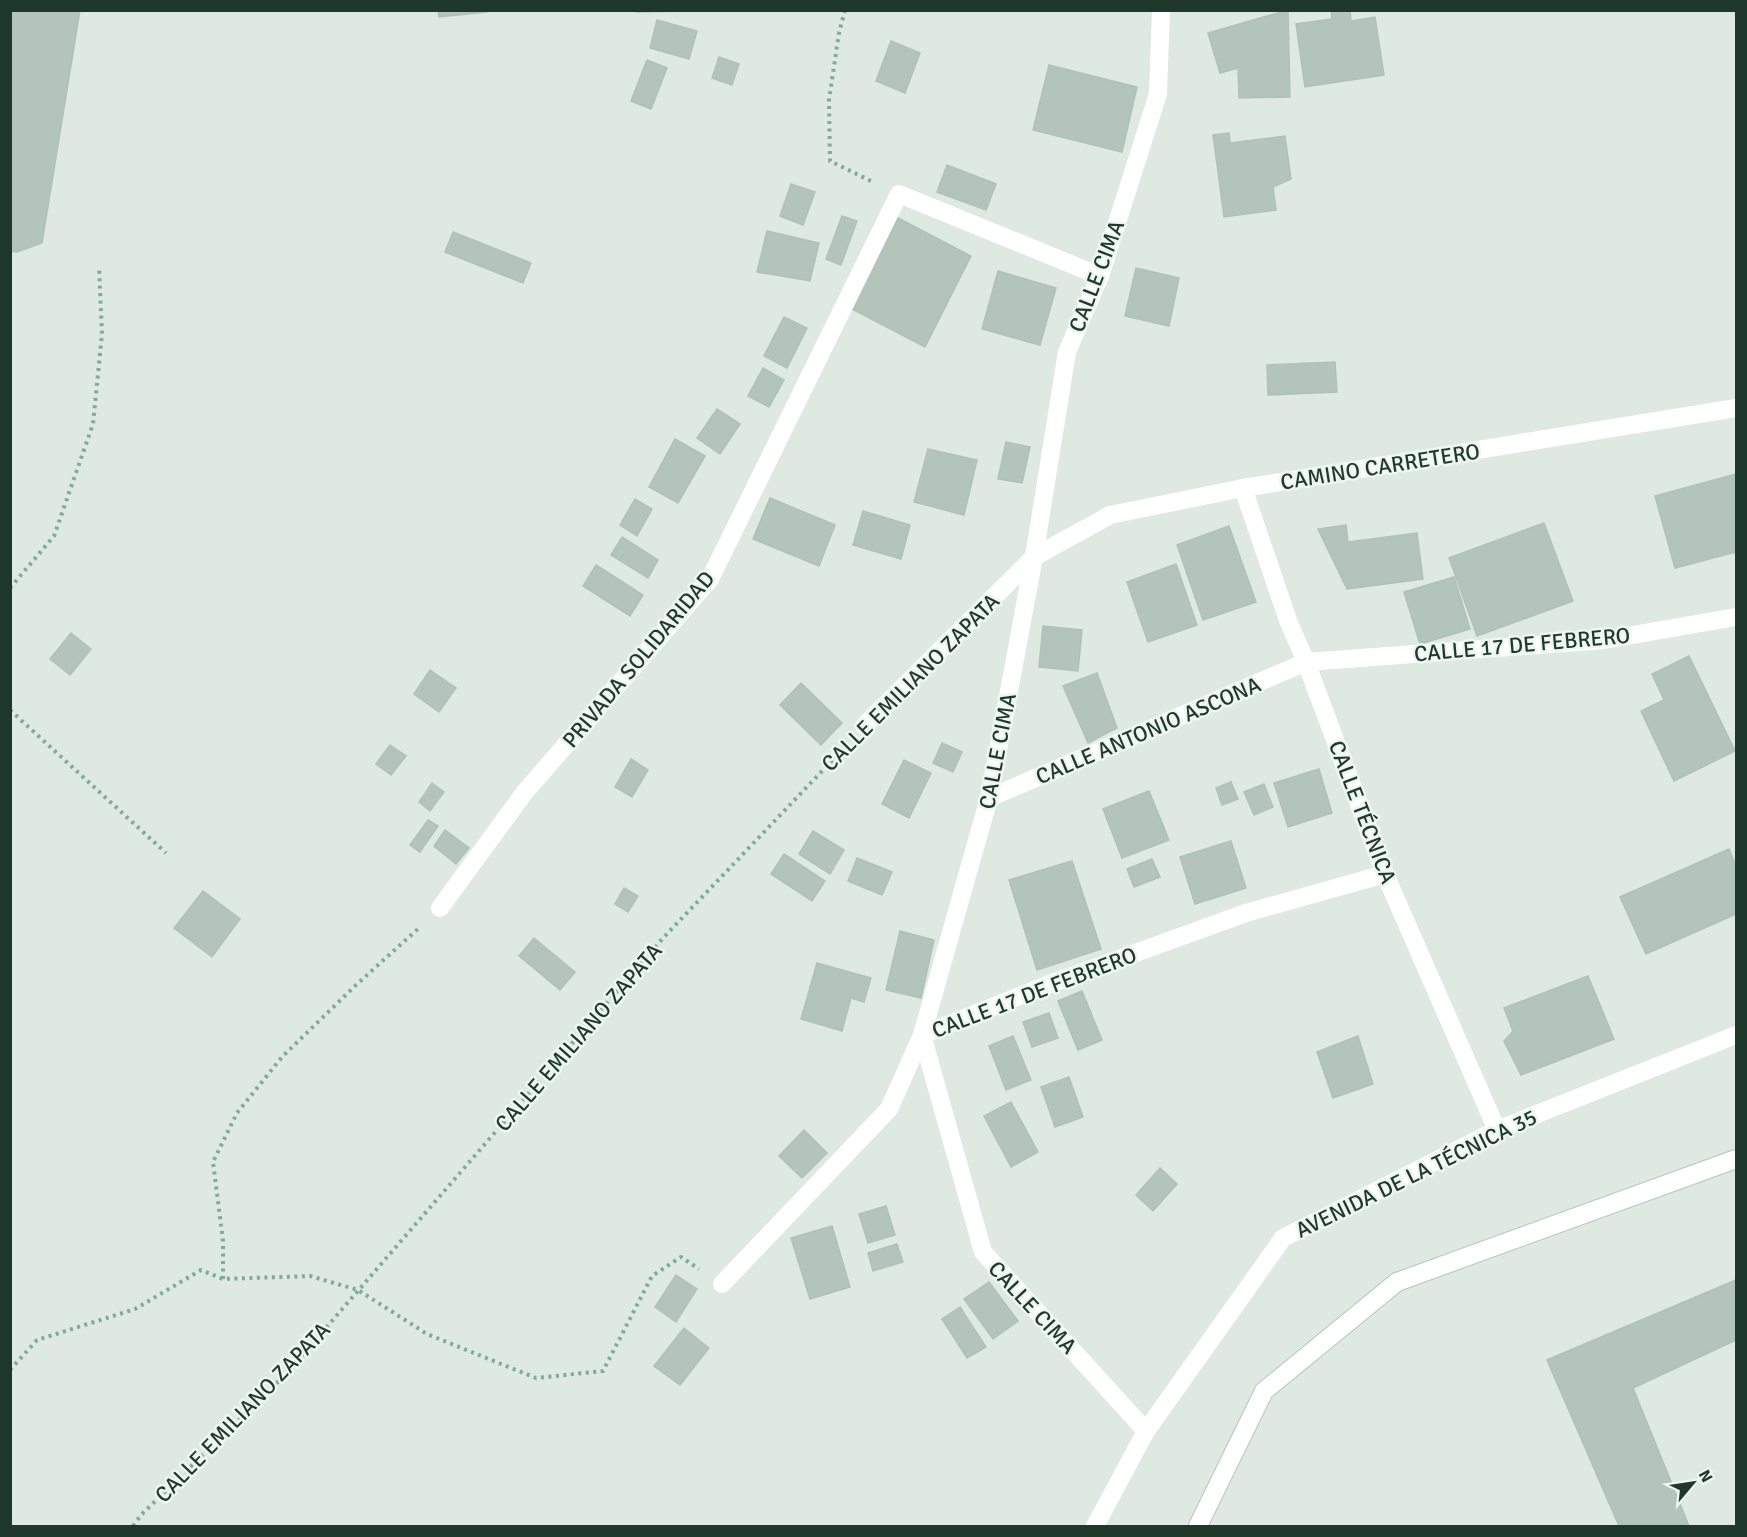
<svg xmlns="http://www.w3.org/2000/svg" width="1747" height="1537" font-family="Signika,sans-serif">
	<rect width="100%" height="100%" fill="#dde9e1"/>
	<!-- building -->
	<g fill="#b3c4ba" stroke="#b0c2b7" stroke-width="1.5">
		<polygon points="10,10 80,10 42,243 17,252 10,251"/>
		<polygon points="438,10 487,10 487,12 439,17"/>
		<polygon points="636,10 689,10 689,11 636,12"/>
		<polygon points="1288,10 1290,97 1239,98 1238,68 1220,73 1208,33"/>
		<polygon points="1331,10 1350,10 1351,21 1375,17 1384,75 1305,87 1296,24 1332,19"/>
		<polygon points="657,20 697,31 689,59 650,48"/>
		<polygon points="891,41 920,53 905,93 876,81"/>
		<polygon points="719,57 739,64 732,85 712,78"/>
		<polygon points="647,60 667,68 651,109 631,101"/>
		<polygon points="1049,65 1137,87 1122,152 1033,130"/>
		<polygon points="1229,133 1230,143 1285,136 1291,179 1273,187 1276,210 1224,217 1213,135"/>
		<polygon points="947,165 996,184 986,210 937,192"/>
		<polygon points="791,184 815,192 803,225 780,216"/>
		<polygon points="842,216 857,221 841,265 826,259"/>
		<polygon points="898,218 971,256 925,347 850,308"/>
		<polygon points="767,231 819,243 810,281 757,272"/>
		<polygon points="453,232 531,263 523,283 445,252"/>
		<polygon points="1136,268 1179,278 1169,326 1125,316"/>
		<polygon points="998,271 1056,288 1040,345 982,329"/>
		<polygon points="784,317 807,328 787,368 764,356"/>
		<polygon points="1335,362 1337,392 1268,395 1267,365"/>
		<polygon points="763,368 784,380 769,407 748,396"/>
		<polygon points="717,409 740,424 720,454 697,438"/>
		<polygon points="675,439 705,456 678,503 649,487"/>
		<polygon points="1006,442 1030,447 1022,483 998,479"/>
		<polygon points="928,449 977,460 964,515 914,502"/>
		<polygon points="1736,474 1736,552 1675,568 1655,496"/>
		<polygon points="770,498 835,525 819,566 753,539"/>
		<polygon points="635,499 652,509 637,536 620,525"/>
		<polygon points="863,511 910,525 901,559 853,545"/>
		<polygon points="1544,523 1573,601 1477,636 1449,558"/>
		<polygon points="1346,525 1348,542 1417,533 1423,579 1347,589 1318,529"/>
		<polygon points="1229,526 1256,602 1203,620 1177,545"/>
		<polygon points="622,537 658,560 648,578 611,555"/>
		<polygon points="1176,564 1197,625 1148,642 1127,582"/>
		<polygon points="596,565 643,595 630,616 583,586"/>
		<polygon points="1454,577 1470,629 1420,644 1404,592"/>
		<polygon points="1043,626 1082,630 1078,671 1039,667"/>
		<polygon points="71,633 91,649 70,675 50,659"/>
		<polygon points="1689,656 1735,751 1674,781 1641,711 1664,700 1652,674"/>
		<polygon points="430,670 456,688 439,712 414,694"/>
		<polygon points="1097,673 1117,728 1088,743 1063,686"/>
		<polygon points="801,683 842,723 821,745 780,705"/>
		<polygon points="942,743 962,752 953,772 933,763"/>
		<polygon points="390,745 406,756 391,775 376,764"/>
		<polygon points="631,759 648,770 632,797 615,787"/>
		<polygon points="904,760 931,773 909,818 882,804"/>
		<polygon points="1319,769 1332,813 1288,827 1274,783"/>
		<polygon points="1231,782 1238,799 1222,805 1216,788"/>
		<polygon points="432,783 444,792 430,811 419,802"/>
		<polygon points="1264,784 1273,807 1254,815 1244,792"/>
		<polygon points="1149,791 1169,840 1122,858 1103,809"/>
		<polygon points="428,820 438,826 420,852 410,845"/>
		<polygon points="445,830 469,848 456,864 434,846"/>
		<polygon points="813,831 844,850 830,874 799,854"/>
		<polygon points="1231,841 1246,888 1195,904 1180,857"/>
		<polygon points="1729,849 1736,866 1736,914 1646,954 1620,897"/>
		<polygon points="784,854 825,881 812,901 771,874"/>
		<polygon points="857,858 892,872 882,895 848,881"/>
		<polygon points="1152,859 1160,877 1134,887 1127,869"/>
		<polygon points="1072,861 1101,949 1037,970 1009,880"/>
		<polygon points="624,888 638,896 628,912 615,904"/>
		<polygon points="203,891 240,919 212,957 174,928"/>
		<polygon points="900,931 934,940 921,998 886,990"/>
		<polygon points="534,938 575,972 560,990 519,956"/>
		<polygon points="817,963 871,978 864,1002 851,998 842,1031 801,1019"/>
		<polygon points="1588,976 1614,1039 1521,1075 1504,1041 1513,1031 1504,1008"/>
		<polygon points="1082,991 1102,1040 1078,1050 1058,1001"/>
		<polygon points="1049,1013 1058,1038 1032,1047 1023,1022"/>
		<polygon points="1013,1036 1031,1080 1006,1090 989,1046"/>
		<polygon points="1358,1036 1373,1084 1333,1098 1317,1052"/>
		<polygon points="1069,1077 1083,1117 1055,1127 1041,1087"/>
		<polygon points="1011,1102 1038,1152 1011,1167 984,1116"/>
		<polygon points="804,1130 827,1153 802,1178 779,1156"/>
		<polygon points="1160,1168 1177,1184 1153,1211 1136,1195"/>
		<polygon points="886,1206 895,1235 868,1243 859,1214"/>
		<polygon points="832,1226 850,1287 810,1299 791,1238"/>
		<polygon points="897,1244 903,1262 873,1271 868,1253"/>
		<polygon points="676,1275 697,1289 676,1322 655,1307"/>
		<polygon points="1736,1280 1736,1340 1633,1388 1689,1526 1619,1526 1547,1360"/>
		<polygon points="989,1282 1018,1321 993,1339 964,1299"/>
		<polygon points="960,1307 986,1347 967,1358 942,1319"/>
		<polygon points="684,1328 709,1348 680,1385 654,1366"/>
	</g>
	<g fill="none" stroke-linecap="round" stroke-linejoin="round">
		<defs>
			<polyline id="secondary" points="1198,1526 1264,1391 1397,1282 1736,1159"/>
		</defs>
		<!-- secondary casing -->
		<use href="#secondary" stroke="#b0c9bb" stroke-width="20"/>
		<!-- path -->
		<g stroke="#7dad94" stroke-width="4" stroke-dasharray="3 4.5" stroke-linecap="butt">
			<polyline points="845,10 839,33 829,100 830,161 873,182"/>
			<polyline points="10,588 54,536 93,424 102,334 99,267"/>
			<polyline points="10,710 166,853"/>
			<polyline points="223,1279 223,1241 213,1162 237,1113 282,1057 356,985 420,927"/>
			<polyline points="10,1370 37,1340 135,1309 201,1270 223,1279 310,1276 358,1290 427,1334 536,1378 603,1371 652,1276 681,1257 699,1269"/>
			<polyline points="133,1526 141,1515 286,1374 664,937 845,747"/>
		</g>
		<!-- street -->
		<g stroke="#fff" stroke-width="18">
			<polyline points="1243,488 1289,623 1306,662 1385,874 1497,1130"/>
			<polyline points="864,726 1034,557 1110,515 1243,488 1736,408"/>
			<polyline points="989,798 1306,662 1604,640 1736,617"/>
			<polyline points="440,908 524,793 710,579 899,194 1100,276"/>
			<polyline points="722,1284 889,1109 922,1035 1047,985 1246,913 1385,874"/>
			<polyline points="1146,1431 983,1252 922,1035 989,798 1034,557 1067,352 1100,276 1158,94 1161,10"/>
			<polyline points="1095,1526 1146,1431 1283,1238 1497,1130 1736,1035"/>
		</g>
		<!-- secondary -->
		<use href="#secondary" stroke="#fff" stroke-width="18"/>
	</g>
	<g text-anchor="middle" stroke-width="5" stroke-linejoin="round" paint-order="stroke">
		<!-- street labels -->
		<g font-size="22" fill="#1f382c" stroke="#edf6f0">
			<text transform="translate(1096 276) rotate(-69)" y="8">CALLE CIMA</text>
			<text transform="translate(1380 466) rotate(-9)" y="8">CAMINO CARRETERO</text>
			<text transform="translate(1522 644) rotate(-5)" y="8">CALLE 17 DE FEBRERO</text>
			<text transform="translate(638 659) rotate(-50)" y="8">PRIVADA SOLIDARIDAD</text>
			<text transform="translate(910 682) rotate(-45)" y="8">CALLE EMILIANO ZAPATA</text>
			<text transform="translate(1148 730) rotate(-23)" y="8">CALLE ANTONIO ASCONA</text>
			<text transform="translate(997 751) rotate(-79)" y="8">CALLE CIMA</text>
			<text transform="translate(1363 812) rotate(69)" y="8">CALLE TÉCNICA</text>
			<text transform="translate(1034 992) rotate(-21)" y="8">CALLE 17 DE FEBRERO</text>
			<text transform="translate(578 1037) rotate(-49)" y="8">CALLE EMILIANO ZAPATA</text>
			<text transform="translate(1416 1173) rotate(-26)" y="8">AVENIDA DE LA TÉCNICA 35</text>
			<text transform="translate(1033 1307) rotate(47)" y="8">CALLE CIMA</text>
			<text transform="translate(242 1412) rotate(-46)" y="8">CALLE EMILIANO ZAPATA</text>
		</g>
	</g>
	<!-- border -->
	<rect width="1747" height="1537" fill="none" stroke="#1f382c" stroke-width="24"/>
	<!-- north arrow -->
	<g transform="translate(1693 1483) rotate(61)" stroke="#edf6f0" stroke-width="4.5" paint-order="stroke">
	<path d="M0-4.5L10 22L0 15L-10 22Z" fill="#1f382c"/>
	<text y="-9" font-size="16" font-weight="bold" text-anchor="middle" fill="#1f382c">N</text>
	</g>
</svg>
